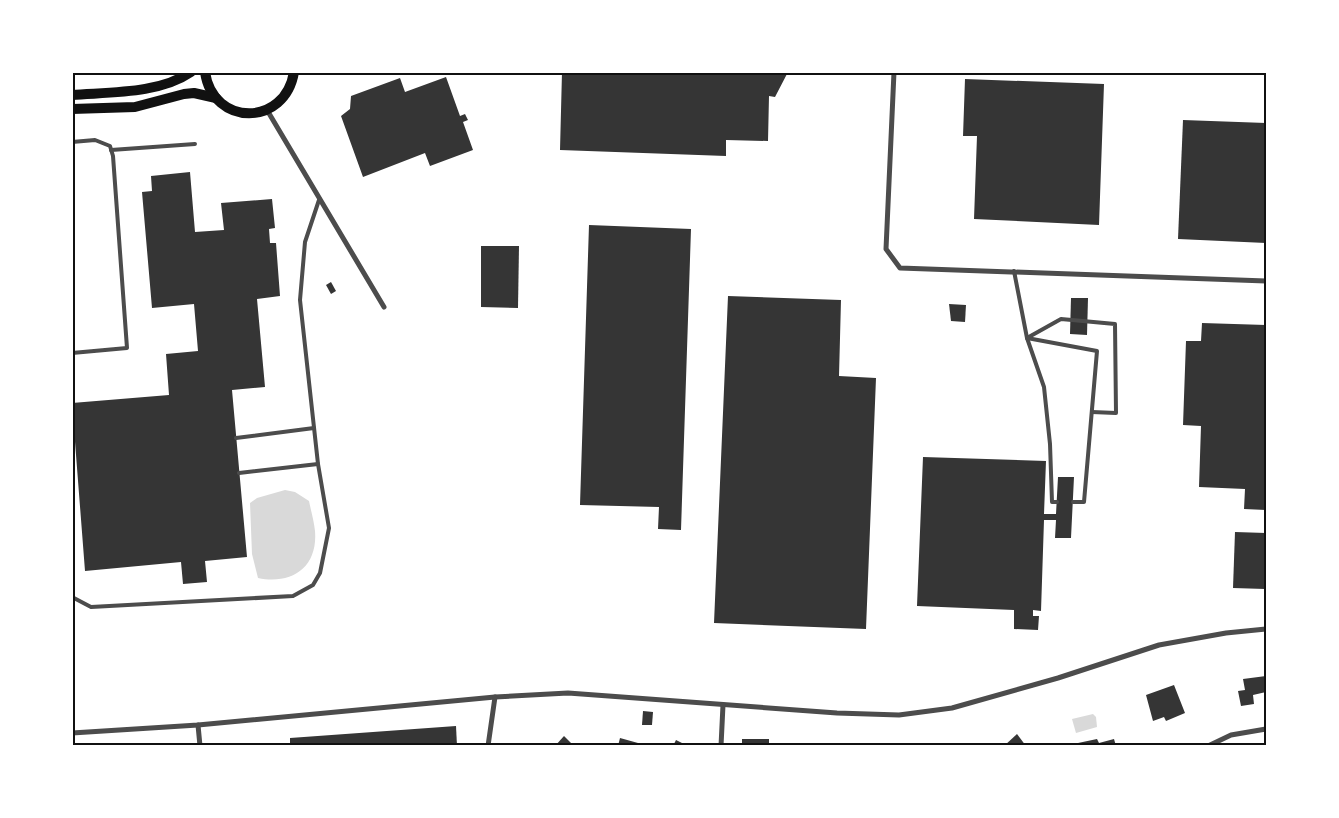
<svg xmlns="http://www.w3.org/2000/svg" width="1339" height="818" font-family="Montserrat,sans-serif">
	<rect width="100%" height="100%" fill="#fff"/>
	<!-- water -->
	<g fill="#d9d9d9">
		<path d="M285 490 295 492 309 501C311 511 314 521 315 531 318 568 291 585 258 578L252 554 250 503 257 498Z"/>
		<polygon points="1093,714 1096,717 1097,727 1076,733 1072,719"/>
	</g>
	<!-- building -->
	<g fill="#353535">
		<polygon points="562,72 788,72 775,97 769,96 768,141 726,140 726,156 560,150"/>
		<polygon points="446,77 460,116 465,114 468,120 463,122 473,150 430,166 425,153 363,177 341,116 350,109 351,96 400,78 405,92"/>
		<polygon points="965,79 1104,84 1099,225 974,219 977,136 963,136"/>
		<polygon points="1183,120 1266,123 1266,243 1178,239"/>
		<polygon points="190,172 195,232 224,230 221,203 272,199 275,228 269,229 270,243 276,243 280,296 257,299 265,387 232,390 247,557 205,561 207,582 183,584 181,562 85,571 72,403 169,395 166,354 198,351 194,304 152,308 142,192 152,191 151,176"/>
		<polygon points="589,225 691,229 681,530 658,529 659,507 580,505"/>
		<polygon points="481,246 519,246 518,308 481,307"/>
		<polygon points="331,282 336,291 331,294 326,285"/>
		<polygon points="728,296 841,300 839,376 876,378 866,629 714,623"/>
		<polygon points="1071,298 1088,298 1087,335 1070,334"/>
		<polygon points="949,304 966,305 965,322 951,321"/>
		<polygon points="1202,323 1266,325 1266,510 1244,509 1245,489 1199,487 1201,426 1183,425 1186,341 1201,341"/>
		<polygon points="923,457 1046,461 1044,514 1056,514 1058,477 1074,477 1071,538 1055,538 1056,520 1044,520 1041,611 1033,610 1033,616 1039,616 1038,630 1014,629 1014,610 917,606"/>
		<polygon points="1235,532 1266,533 1265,589 1233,588"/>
		<polygon points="1266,676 1266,692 1253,695 1254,704 1241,706 1238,691 1245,690 1243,679"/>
		<polygon points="1174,685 1185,713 1166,721 1164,717 1153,721 1146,695"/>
		<polygon points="643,711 653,712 652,725 642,725"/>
		<polygon points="456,726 457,746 290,746 290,738"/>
		<polygon points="1017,734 1026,746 1004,746"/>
		<polygon points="564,736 574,746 555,746"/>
		<polygon points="620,738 638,743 637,746 618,746"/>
		<rect x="742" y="739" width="27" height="7"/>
		<polygon points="1097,739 1099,743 1114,739 1116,746 1079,746 1078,743"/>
		<polygon points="676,740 688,746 673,746"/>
	</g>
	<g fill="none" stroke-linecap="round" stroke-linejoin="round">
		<!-- service -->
		<g stroke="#4c4c4c" stroke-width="4">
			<polyline points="72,142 95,140 110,146 113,156 127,348 72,353"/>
			<polyline points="111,150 195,144"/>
			<polyline points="1014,271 1027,338 1044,387 1050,444 1052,502 1057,502"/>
			<polyline points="1027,338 1097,351 1084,502 1073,502"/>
			<polyline points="1027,338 1061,319 1115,324 1116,413 1092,412"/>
			<polyline points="236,438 314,428"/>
			<polyline points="239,473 318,464"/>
			<polyline points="72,597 91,607 293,596 313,585 320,573 329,528 318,464 300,300 305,242 319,200"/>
		</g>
		<!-- minor -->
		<g stroke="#4c4c4c" stroke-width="5">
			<polyline points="894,72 886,249 900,268 1266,281"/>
			<polyline points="267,110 384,307"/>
			<polyline points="198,725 200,746"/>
			<polyline points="72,733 198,725 495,697 568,693 837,713 899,715 952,708 1058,678 1159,645 1226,633 1266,629"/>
			<polyline points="488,746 495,697"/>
			<polyline points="721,746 723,705"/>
			<polyline points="1208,746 1231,735 1266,729"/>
		</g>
		<!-- secondary -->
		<g stroke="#111" stroke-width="10">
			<path d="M205 72C213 127 285 127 294 72"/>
			<path d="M72 95C110 92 159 94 191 72"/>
			<polyline points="72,109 135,107 184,94 194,93 216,98"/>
		</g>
	</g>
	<!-- border -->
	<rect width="1339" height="818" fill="none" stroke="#ffffff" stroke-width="148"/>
	<rect x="74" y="74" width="1191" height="670" fill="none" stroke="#111" stroke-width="2"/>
</svg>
